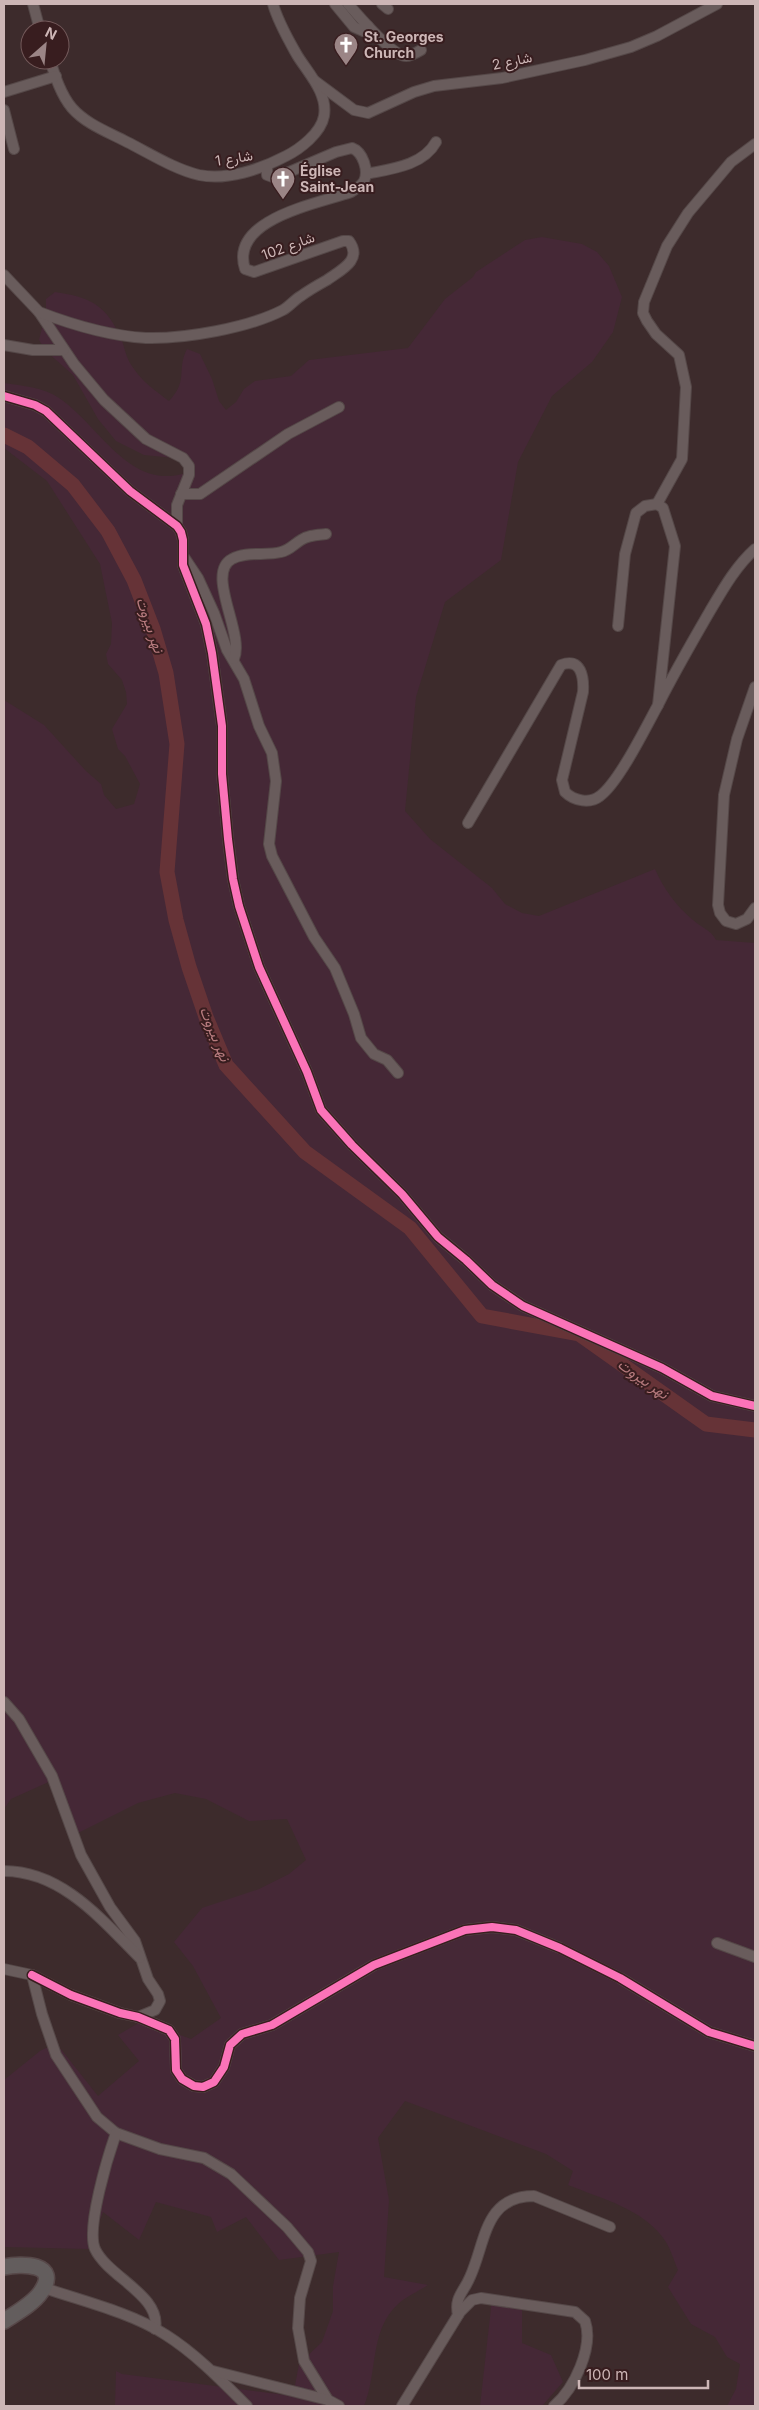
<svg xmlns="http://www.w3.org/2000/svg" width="759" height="2410" font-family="Inter,Vazirmatn,sans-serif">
	<rect width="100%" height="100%" fill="#3d2b2c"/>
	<!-- green -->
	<g fill="#452836">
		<path d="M542 237 582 244 597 252 609 266 622 297 613 332 592 362 552 396 518 462 501 560 445 602 416 697 405 811 430 839 492 888 505 904 522 913 539 916 655 869C663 888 677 907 693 920 702 928 710 929 716 940L755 943V2406H727L736 2389 740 2364 727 2357 715 2337 691 2324 668 2287 678 2270C674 2261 671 2250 666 2242 645 2209 602 2199 568 2185L573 2171 546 2154 405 2101 378 2138 389 2200 384 2277 428 2285C419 2291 407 2296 398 2304 369 2331 378 2372 364 2406H115L116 2371 122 2374 293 2396 299 2364 322 2342 333 2311V2286L339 2252 279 2260 246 2217 217 2232 211 2217 156 2202 139 2240 103 2212 89 2249 4 2247V2080L40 2051 54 2044 60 2048 98 2096 139 2061 118 2035 142 2021 191 2039 221 2018 193 1966 174 1942 202 1908 259 1889 289 1874 306 1860 287 1819 249 1821 206 1799 175 1793 138 1803 78 1833 53 1780 11 1799 4 1809V700L44 725 86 771 101 784 104 795 116 809 134 804 140 784 125 756 118 749 112 729 127 704 126 692 122 680 108 664 106 654 111 644 112 623 100 564 47 481 4 448V383C23 386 43 387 59 398 101 426 133 499 195 469L184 459 144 455 116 441 98 419 73 375 46 351 39 340 46 312V299L55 292C88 297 104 303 119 334 124 343 125 355 130 363 142 382 152 388 169 401 189 380 176 370 187 349L200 354 212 379 219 401 226 410 236 402 244 389 255 381 291 376 309 360 408 348 445 299 473 277 476 272 525 240Z"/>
		<polygon points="492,2299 522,2299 522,2343 551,2355 563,2382 542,2406 480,2406"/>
	</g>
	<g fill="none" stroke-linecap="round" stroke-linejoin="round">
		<!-- river -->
		<polyline stroke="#663337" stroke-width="15" points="4,435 28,447 73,485 108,531 134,580 153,629 166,673 177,744 167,872 176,920 189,967 206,1017 226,1065 305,1152 410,1228 482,1316 579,1334 706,1424 755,1430"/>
		<defs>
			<g id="minor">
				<polyline points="33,4 40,30"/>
				<polyline points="335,4 354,27 363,31 368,26"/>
				<path d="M348 4C358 15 392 56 406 56 411 56 416 53 421 50"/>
				<polyline points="382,4 388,9"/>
				<path d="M50 60C55 76 61 95 72 108 86 124 108 132 127 142 149 153 174 169 199 175 227 181 261 169 286 156 300 149 321 133 324 116 328 93 308 73 297 55 288 39 278 22 273 4"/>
				<polyline points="315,81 354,110 368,113 414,92 434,86 502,78 585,60 631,47 657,36 717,4"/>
				<polyline points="4,92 56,76"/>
				<polyline points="4,110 14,149"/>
				<path d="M366 174C390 169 423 166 436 142"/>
				<polyline points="4,275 39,312 74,364 104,400 146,439 183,458 189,466 189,475 177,505 177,526"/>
				<path d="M39 312C73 325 109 336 146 338 185 339 248 328 283 310 290 306 294 300 301 296 309 290 318 285 327 280 341 270 363 260 349 241H343L254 272 245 269C229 219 317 204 351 192 356 189 361 186 364 181 369 171 363 152 352 148L336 152 275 178 267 175V166"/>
				<polyline points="4,345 33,350 64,350"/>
				<polyline points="4,396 35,405 46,411 130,491 177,526 181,532 183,540 183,565 206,624 212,653 222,726 222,774 228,839 233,879 239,906 259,967 307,1072 321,1110 352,1145 402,1194 438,1237 466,1260 492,1285 523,1306 662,1368 712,1396 755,1406"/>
				<polyline points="181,494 200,494 288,434 339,407"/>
				<polyline points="657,504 682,459 686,387 679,355 656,334 647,321 643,313 644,302 667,246 688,213 731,162 755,144"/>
				<polyline points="184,557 198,578 214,613 227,650 244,679 259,726 272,753 276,781 269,844 272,856 314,937 335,968 354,1014 361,1038 374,1054 387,1060 398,1073"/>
				<path d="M618 626 625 554 636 513 645 506 657 504 663 508 675 546 658 705C674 673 692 642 710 611 723 589 736 566 755 549"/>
				<path d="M234 659C245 634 205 573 232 559 246 551 266 556 281 552 290 550 294 544 301 540 308 535 317 535 326 534"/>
				<polyline points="755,687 737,739 724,795 718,905 720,913 726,921 736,924 747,919 755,908"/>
				<path d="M468 823 561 665C581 657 584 677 583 692L562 780 565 792C574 801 590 804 600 796 619 782 646 727 658 705"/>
				<polyline points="4,1702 19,1719 52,1776 81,1855 110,1907 135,1941 148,1979 158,1994 160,2001 155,2010 138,2017"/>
				<path d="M4 1871C62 1871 102 1920 140 1958"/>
				<polyline points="717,1943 755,1957"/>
				<polyline points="4,1969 32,1975 42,2014 56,2055 97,2117 116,2133 160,2149 204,2158 231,2174 287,2227 308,2252 311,2261 300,2298 298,2328 304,2361 328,2400 339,2406"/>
				<polyline points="32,1975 71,1995 120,2013 138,2017 169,2030 175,2039 176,2070 182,2079 194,2086 203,2087 214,2082 224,2067 230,2045 242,2034 272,2025 374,1965 465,1930 492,1927 516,1930 560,1948 620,1978 709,2032 755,2046"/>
				<path d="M116 2133C108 2156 86 2228 95 2249 108 2277 162 2296 155 2329"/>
				<path d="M44 2288C83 2301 132 2313 166 2335 196 2354 222 2381 247 2406"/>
				<path d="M458 2315C454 2297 464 2292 470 2277 486 2242 484 2196 534 2196L610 2227"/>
				<polyline points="213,2371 328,2400"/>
				<path d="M402 2406 460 2312 472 2300 481 2298 575 2312 585 2321C594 2347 574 2389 554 2406"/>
			</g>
			<path id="highway" d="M4 2267C21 2263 61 2263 41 2292 33 2304 16 2313 4 2321"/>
		</defs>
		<!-- minor casing -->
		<use href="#minor" stroke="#554848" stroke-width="12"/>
		<!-- highway casing -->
		<use href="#highway" stroke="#574849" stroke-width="18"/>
		<!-- minor -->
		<use href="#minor" stroke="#695c5c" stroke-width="10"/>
		<!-- highway -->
		<use href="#highway" stroke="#635d5d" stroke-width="15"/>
		<defs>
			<g id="cycleway">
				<polyline points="4,396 35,405 46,411 130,491 177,526 181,532 183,540 183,565 206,624 212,653 222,726 222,774 228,839 233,879 239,906 259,967 307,1072 321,1110 352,1145 402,1194 438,1237 466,1260 492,1285 523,1306 662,1368 712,1396 755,1406"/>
				<polyline points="32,1975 71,1995 120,2013 138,2017 169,2030 175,2039 176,2070 182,2079 194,2086 203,2087 214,2082 224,2067 230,2045 242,2034 272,2025 374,1965 465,1930 492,1927 516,1930 560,1948 620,1978 709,2032 755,2046"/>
			</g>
		</defs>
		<!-- cycleway casing -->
		<use href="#cycleway" stroke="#381d1f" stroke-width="11"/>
		<!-- cycleway -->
		<use href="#cycleway" stroke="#fb73b8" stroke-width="8"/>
	</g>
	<!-- icons -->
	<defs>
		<symbol id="church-pin" viewBox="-11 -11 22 30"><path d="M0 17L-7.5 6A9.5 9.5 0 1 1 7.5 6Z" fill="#9b8586" stroke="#381d1f"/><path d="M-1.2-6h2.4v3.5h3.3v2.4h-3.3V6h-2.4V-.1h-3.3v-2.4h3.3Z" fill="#fff"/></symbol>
	</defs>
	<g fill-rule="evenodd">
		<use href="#church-pin" x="332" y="31" width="28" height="38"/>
		<use href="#church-pin" x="269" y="165" width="28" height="38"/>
	</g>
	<g text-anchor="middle" stroke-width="4" stroke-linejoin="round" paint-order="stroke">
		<!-- poi labels -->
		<g font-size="14" font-weight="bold" fill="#cdb6b6" stroke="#381d1f" text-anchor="start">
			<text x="364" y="42">St. Georges<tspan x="364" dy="16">Church</tspan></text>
			<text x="300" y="176">Église<tspan x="300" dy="16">Saint-Jean</tspan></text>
		</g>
		<!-- street labels -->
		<g font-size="14" fill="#cdb6b6" stroke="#381d1f">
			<text transform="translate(512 61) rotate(-12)" y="5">شارع 2</text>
			<text transform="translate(234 158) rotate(-9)" y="5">شارع 1</text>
			<text transform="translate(288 246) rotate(-20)" y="5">شارع 102</text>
		</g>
		<!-- water labels -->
		<g font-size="15" font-style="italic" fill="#b77b7e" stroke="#381d1f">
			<text transform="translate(150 625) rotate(71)" y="5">نهر بيروت</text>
			<text transform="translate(215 1034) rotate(68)" y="5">نهر بيروت</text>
			<text transform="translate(643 1379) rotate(35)" y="5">نهر بيروت</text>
		</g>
	</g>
	<!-- border -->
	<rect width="759" height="2410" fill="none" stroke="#cdb6b6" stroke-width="10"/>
	<!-- north arrow -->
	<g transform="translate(45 45) rotate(27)"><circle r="24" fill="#381d1f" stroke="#745a5b"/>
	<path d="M0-4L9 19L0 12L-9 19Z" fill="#9b8586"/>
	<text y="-8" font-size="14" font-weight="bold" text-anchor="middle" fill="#cdb6b6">N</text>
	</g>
	<!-- scale -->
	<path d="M579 2380v8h129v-8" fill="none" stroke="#cdb6b6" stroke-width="2.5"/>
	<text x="586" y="2380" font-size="15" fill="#cdb6b6" stroke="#381d1f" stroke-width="4" paint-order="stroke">100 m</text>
</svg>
